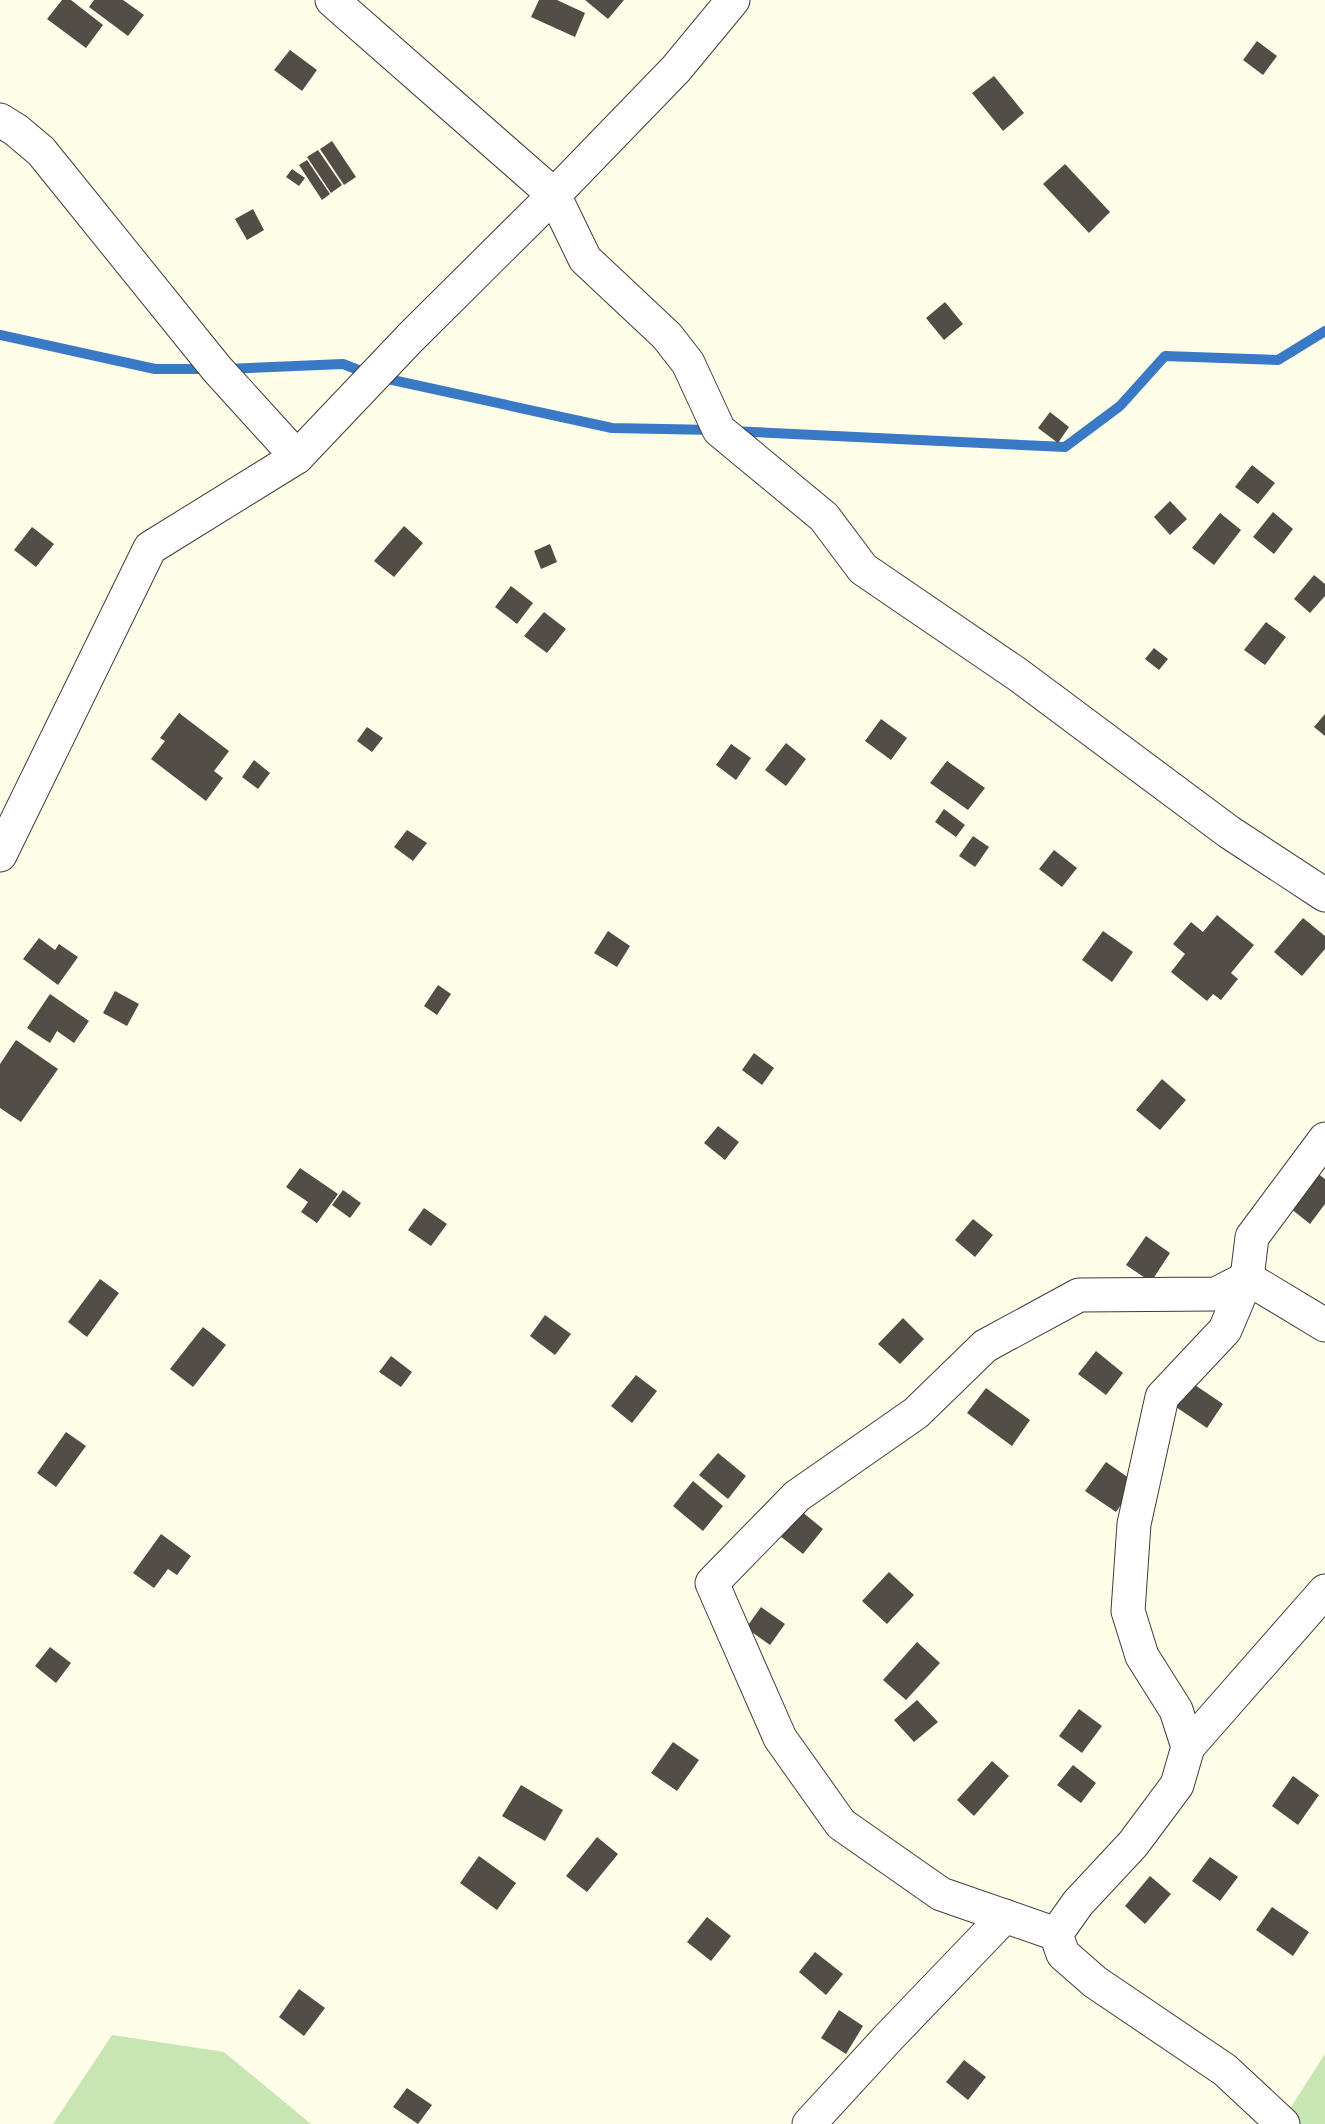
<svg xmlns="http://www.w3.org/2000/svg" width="1325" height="2124" font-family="'Times New Roman',serif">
	<rect width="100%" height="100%" fill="#fefde8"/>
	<!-- green -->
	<g fill="#c7e6b4">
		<polygon points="112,2035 224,2052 311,2124 53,2124"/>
		<polygon points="1325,2054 1325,2124 1280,2124"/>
	</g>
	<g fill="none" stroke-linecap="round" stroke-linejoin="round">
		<!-- stream -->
		<g stroke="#3a79c6" stroke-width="10">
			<polyline points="0,335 155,369 209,369"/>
			<polyline points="225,369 343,364 374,376 612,428 714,430"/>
			<polyline points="732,431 1065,447 1120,406 1165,356 1278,360 1325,331"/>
		</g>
	</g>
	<!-- building -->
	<g fill="#524d47">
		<polygon points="62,0 71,0 103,25 86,48 47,19"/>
		<polygon points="94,0 123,0 144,15 128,36 89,7"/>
		<polygon points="539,0 557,0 585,13 575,37 531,17"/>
		<polygon points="585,0 624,0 608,19"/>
		<polygon points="1257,41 1277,56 1263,75 1243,60"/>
		<polygon points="290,50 317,70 302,91 274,70"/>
		<polygon points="994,76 1024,113 1003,131 972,93"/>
		<polygon points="332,141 356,177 344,185 320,149"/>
		<polygon points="318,150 342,185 331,193 307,157"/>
		<polygon points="307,160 330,194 322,200 299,165"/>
		<polygon points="1065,164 1110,212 1089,233 1043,184"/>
		<polygon points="292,169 305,178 299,186 286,177"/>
		<polygon points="253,209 264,230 247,240 235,219"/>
		<polygon points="945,302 963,324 944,340 926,318"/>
		<polygon points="1050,412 1069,427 1058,443 1038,428"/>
		<polygon points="1252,465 1275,483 1258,504 1235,487"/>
		<polygon points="1170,501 1187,519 1170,535 1154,517"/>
		<polygon points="1273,512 1293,529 1274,554 1253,537"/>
		<polygon points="1220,513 1241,530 1214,565 1192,548"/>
		<polygon points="404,526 423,543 394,577 374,561"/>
		<polygon points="32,527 54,544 36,567 14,550"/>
		<polygon points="550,544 557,562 541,569 534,551"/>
		<polygon points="1314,575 1325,584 1325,596 1310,613 1294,599"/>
		<polygon points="511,586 533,603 517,624 495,607"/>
		<polygon points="544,612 566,629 547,653 524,636"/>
		<polygon points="1266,622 1286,637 1265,665 1244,650"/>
		<polygon points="1154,648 1168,659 1159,670 1145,659"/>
		<polygon points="179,713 229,751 214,771 223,778 206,801 151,759 165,741 160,738"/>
		<polygon points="1325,714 1325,736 1314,727"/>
		<polygon points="881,719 907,738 891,760 865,741"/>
		<polygon points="367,727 383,738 372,752 357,741"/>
		<polygon points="786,743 806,759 786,786 765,770"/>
		<polygon points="731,744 751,758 736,780 716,765"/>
		<polygon points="254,760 270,773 258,789 242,777"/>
		<polygon points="947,761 985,788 968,810 930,783"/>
		<polygon points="944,809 965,825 956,837 935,822"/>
		<polygon points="407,830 427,843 413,861 394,847"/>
		<polygon points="973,836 989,847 975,867 959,856"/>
		<polygon points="1054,850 1077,868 1062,887 1039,869"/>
		<polygon points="1217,915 1254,945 1231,973 1238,979 1221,1000 1213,994 1207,1001 1171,972 1185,954 1173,944 1191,922 1203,932"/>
		<polygon points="1303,918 1325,936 1325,949 1302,976 1274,952"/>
		<polygon points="608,931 630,946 617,967 594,953"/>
		<polygon points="1103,931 1133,952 1112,982 1082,960"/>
		<polygon points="39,938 55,950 59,944 78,957 58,985 23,959"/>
		<polygon points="438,985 451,994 437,1015 424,1006"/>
		<polygon points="115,991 139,1004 127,1026 103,1013"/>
		<polygon points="50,994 89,1021 74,1043 57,1031 50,1043 27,1028"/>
		<polygon points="16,1040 58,1069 21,1122 0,1108 0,1064"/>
		<polygon points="754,1053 774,1068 762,1085 742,1070"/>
		<polygon points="1162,1079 1186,1100 1160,1130 1136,1110"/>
		<polygon points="718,1126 739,1142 725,1160 704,1143"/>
		<polygon points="300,1168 338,1194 317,1223 301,1212 308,1202 286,1187"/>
		<polygon points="1317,1173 1325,1179 1325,1204 1310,1224 1290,1208"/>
		<polygon points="343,1190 361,1203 350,1218 332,1205"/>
		<polygon points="424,1208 447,1224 431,1246 408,1230"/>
		<polygon points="973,1219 993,1235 975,1257 955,1240"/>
		<polygon points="1146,1236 1170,1253 1151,1282 1126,1265"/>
		<polygon points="100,1279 119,1293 87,1337 68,1322"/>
		<polygon points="545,1315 571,1334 555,1355 530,1336"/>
		<polygon points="903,1318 924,1339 900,1364 878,1344"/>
		<polygon points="203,1327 226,1345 193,1387 170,1369"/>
		<polygon points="1096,1351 1123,1373 1106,1395 1078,1374"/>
		<polygon points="391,1356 412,1372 401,1387 379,1372"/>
		<polygon points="636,1375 657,1391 632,1423 611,1406"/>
		<polygon points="1192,1383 1223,1404 1207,1428 1176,1407"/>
		<polygon points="986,1388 1030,1420 1012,1446 967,1413"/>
		<polygon points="66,1432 86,1446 56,1487 37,1473"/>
		<polygon points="718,1453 746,1476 728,1499 699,1475"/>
		<polygon points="1106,1462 1136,1483 1116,1512 1085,1491"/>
		<polygon points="693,1481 723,1506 703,1531 673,1506"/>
		<polygon points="801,1511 823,1529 803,1554 780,1536"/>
		<polygon points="161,1534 191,1556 177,1575 168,1569 154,1588 133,1573"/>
		<polygon points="889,1572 914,1595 887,1624 862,1601"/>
		<polygon points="761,1607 785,1624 770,1645 746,1628"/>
		<polygon points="917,1642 940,1663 906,1700 883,1680"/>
		<polygon points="50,1647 71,1663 56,1683 35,1666"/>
		<polygon points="917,1700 938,1722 914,1742 894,1720"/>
		<polygon points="1079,1709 1102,1726 1082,1753 1059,1736"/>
		<polygon points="673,1742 699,1760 677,1791 651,1773"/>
		<polygon points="992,1761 1009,1776 974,1816 957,1800"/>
		<polygon points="1073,1765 1096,1783 1081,1803 1057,1785"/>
		<polygon points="1293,1776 1319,1795 1298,1825 1272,1806"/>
		<polygon points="521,1785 563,1810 545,1841 502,1816"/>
		<polygon points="597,1837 618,1854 587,1892 566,1876"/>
		<polygon points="479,1856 516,1883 497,1910 460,1883"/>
		<polygon points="1210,1857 1238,1877 1220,1901 1192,1881"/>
		<polygon points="1150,1876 1171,1894 1145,1924 1125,1906"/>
		<polygon points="1272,1907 1309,1932 1293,1956 1256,1930"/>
		<polygon points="707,1917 731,1936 711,1961 687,1942"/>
		<polygon points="815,1952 843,1974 826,1995 799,1972"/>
		<polygon points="299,1989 325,2008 304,2036 279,2017"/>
		<polygon points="839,2010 863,2026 846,2054 821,2038"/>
		<polygon points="964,2060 986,2077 968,2100 946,2082"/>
		<polygon points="407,2088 432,2105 418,2124 393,2107"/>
	</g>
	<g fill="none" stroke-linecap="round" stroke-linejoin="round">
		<defs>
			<g id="minor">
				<polyline points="332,0 554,195 585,259 667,336 688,363 719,430 824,517 863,569 1017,674 1229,832 1325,895"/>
				<polyline points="0,120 16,130 41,151 217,369 297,457"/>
				<polyline points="0,855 150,548 297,457 411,337 554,195 676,69 733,0"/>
				<polyline points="1188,1747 1325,1591"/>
				<polyline points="1056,1934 941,1894 841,1824 780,1738 712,1583 797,1496 916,1413 985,1346 1079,1295 1216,1294 1247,1278 1325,1325"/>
				<polyline points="809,2124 888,2038 1005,1916"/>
				<polyline points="1283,2124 1225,2070 1095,1982 1063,1954 1056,1934 1078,1903 1133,1844 1177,1785 1188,1747 1176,1710 1142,1656 1128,1611 1134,1524 1162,1397 1225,1330 1247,1278 1252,1237 1325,1139"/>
			</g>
		</defs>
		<!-- minor casing -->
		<use href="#minor" stroke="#3d3d3d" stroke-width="35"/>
		<!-- minor -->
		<use href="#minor" stroke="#fff" stroke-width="33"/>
	</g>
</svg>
